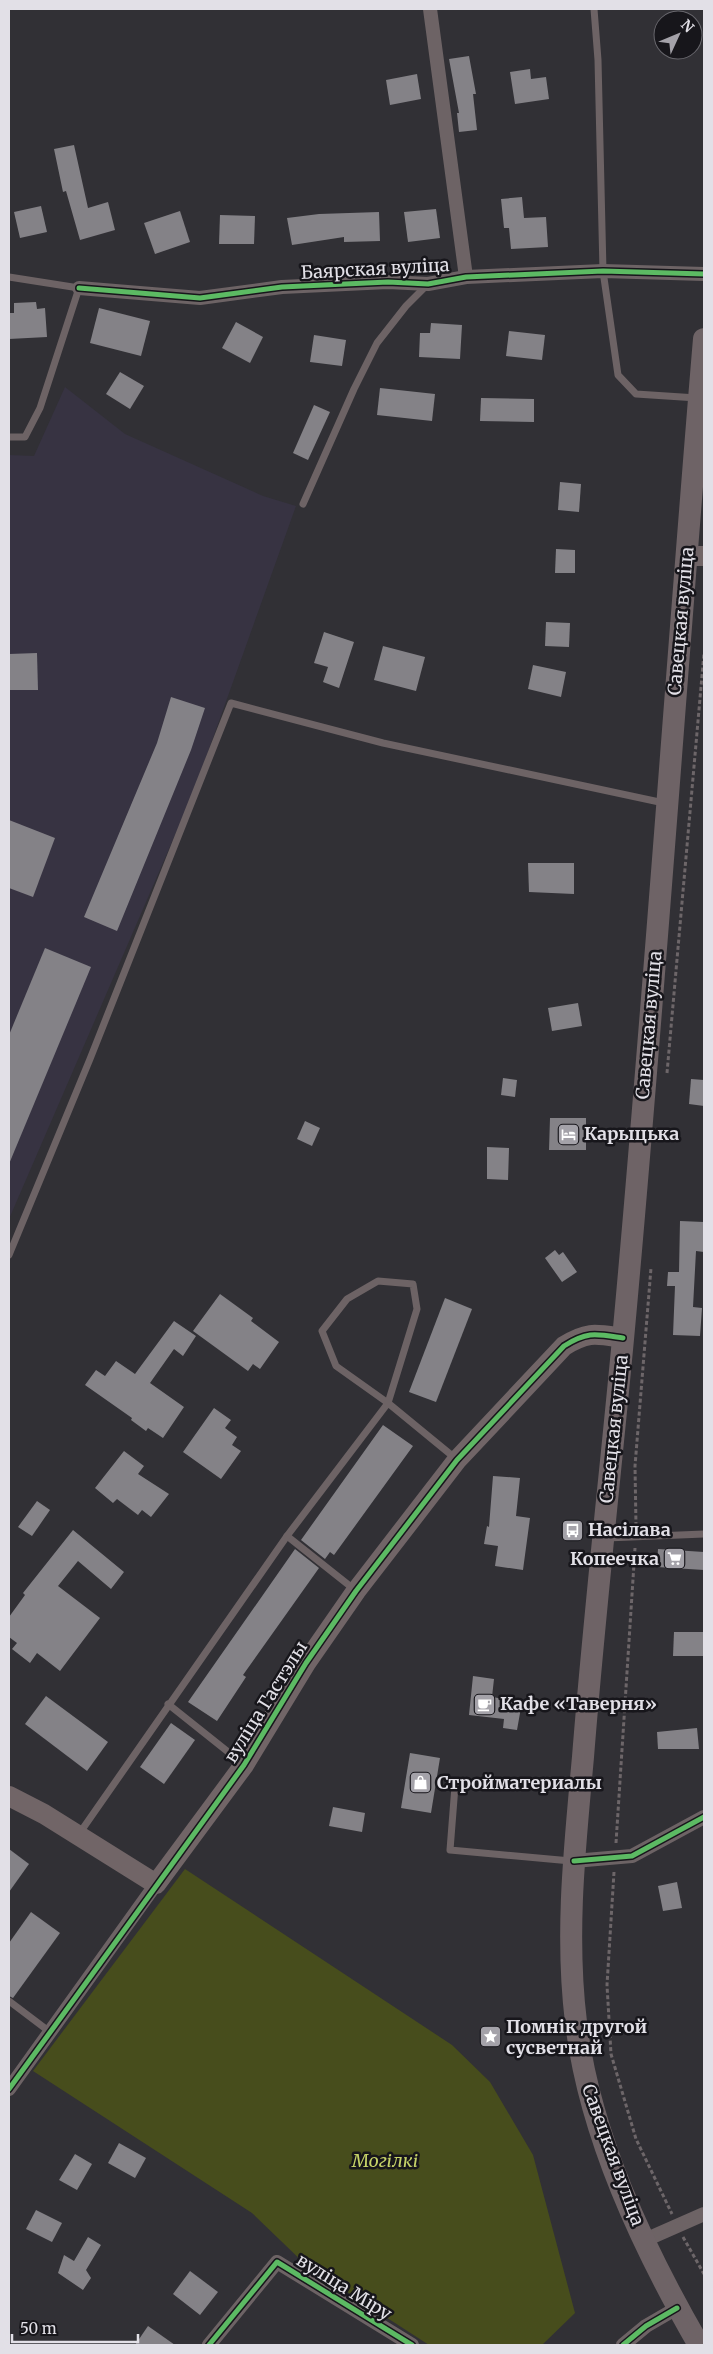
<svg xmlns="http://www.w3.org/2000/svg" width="713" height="2354" font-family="Merriweather,serif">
	<rect width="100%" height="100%" fill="#313035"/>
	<!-- built -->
	<polygon fill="#373342" points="65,387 125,434 263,496 296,506 194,791 9,1219 9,455 34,456"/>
	<!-- green -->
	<polygon fill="#474d1c" points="185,1869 452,2045 490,2082 533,2155 575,2313 542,2345 429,2345 307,2266 252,2213 33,2071"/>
	<!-- building -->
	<g fill="#848287">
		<polygon points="469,56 476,94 473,94 477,130 459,132 457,113 459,113 449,59"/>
		<polygon points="530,69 531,79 546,77 549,99 515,104 510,72"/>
		<polygon points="417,74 421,99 390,105 386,80"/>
		<polygon points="74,145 88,208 108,202 115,230 80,240 66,191 63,192 54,149"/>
		<polygon points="522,197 524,218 546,217 548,247 511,249 509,228 504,228 501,199"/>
		<polygon points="41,206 47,232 20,238 14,212"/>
		<polygon points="436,209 440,238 408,242 404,212"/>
		<polygon points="180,211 190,242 155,254 144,223"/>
		<polygon points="379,212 380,241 344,242 344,237 292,245 287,218 319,214"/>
		<polygon points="220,215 255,216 254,244 219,244"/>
		<polygon points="36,302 37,309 45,308 47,337 9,339 9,313 14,313 14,303"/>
		<polygon points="99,308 150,321 141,356 90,343"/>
		<polygon points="236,322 263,337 250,363 222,348"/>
		<polygon points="431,323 462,325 460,359 419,357 420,333 430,333"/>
		<polygon points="509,331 545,335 542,360 506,356"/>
		<polygon points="314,335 346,340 342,366 310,362"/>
		<polygon points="120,372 144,386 130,409 106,394"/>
		<polygon points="380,388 435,394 432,421 377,415"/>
		<polygon points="481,398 534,399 534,422 480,421"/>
		<polygon points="314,405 330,412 308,460 293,453"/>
		<polygon points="560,482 581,484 579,512 558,510"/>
		<polygon points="556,549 575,550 575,573 555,573"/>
		<polygon points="546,622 570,623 569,647 545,646"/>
		<polygon points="324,632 354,642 339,688 323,682 328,667 314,663"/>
		<polygon points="383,646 425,657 416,691 374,680"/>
		<polygon points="37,653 38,690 9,690 9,654"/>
		<polygon points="533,665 566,672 561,697 528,689"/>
		<polygon points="171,697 205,708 191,750 117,931 84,917 157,743"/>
		<polygon points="9,820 55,838 33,897 9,888"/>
		<polygon points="528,863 574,863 574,894 529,892"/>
		<polygon points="45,948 91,967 9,1164 9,1035"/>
		<polygon points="578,1003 582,1026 552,1031 548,1008"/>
		<polygon points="503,1078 517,1080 515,1097 501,1095"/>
		<polygon points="691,1079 704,1080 704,1106 689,1104"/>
		<polygon points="550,1118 586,1118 586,1150 549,1150"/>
		<polygon points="305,1121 320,1128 312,1146 297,1139"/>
		<polygon points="487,1147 509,1148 508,1180 487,1179"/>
		<polygon points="680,1221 704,1222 704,1252 696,1251 693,1307 702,1308 700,1336 673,1335 675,1286 667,1286 668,1272 679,1272"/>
		<polygon points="555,1250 559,1255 563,1252 577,1272 562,1282 545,1258"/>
		<polygon points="220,1294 253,1318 251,1321 279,1342 260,1369 253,1364 248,1371 193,1331"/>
		<polygon points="445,1298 472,1309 436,1402 409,1392"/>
		<polygon points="174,1321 196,1336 183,1356 174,1349 150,1383 184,1407 163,1438 148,1428 146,1431 131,1420 132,1418 85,1385 96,1370 105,1376 116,1361 135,1374"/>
		<polygon points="214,1408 231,1420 225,1428 237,1437 232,1445 241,1451 221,1479 183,1452"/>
		<polygon points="383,1425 413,1446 334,1555 330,1552 325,1559 301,1540"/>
		<polygon points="124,1451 144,1466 138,1474 169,1494 151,1517 142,1510 138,1515 117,1499 113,1503 95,1488"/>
		<polygon points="493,1476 520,1478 516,1516 530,1518 523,1570 495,1566 498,1546 484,1544 487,1526 489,1527"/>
		<polygon points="37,1501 50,1510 32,1536 18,1527"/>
		<polygon points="73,1530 124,1572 111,1589 78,1561 58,1586 100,1618 60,1671 37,1653 30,1663 12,1649 17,1643 9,1637 9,1617 25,1595 23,1593"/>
		<polygon points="295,1549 319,1568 243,1675 246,1677 217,1721 188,1702"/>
		<polygon points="658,1549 704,1552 704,1570 657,1567"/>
		<polygon points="674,1632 704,1632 704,1656 673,1656"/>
		<polygon points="473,1676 494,1679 492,1697 522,1702 517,1730 503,1728 504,1719 469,1715"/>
		<polygon points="46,1696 108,1742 87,1771 25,1724"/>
		<polygon points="171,1723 195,1740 164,1784 140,1767"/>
		<polygon points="697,1728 699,1749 658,1749 657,1732"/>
		<polygon points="410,1753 440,1758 431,1813 401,1808"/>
		<polygon points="333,1807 365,1813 362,1832 329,1826"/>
		<polygon points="9,1849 29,1864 9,1892"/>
		<polygon points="677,1882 682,1908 663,1911 658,1886"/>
		<polygon points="31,1912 60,1933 13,1998 9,1996 9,1943"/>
		<polygon points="119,2143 146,2158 135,2178 108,2163"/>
		<polygon points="75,2154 92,2164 77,2190 59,2180"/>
		<polygon points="36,2210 62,2223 52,2242 26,2229"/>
		<polygon points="88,2237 101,2245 86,2270 91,2278 83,2290 58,2273 64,2255 74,2261"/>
		<polygon points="190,2271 218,2292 200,2315 173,2294"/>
		<polygon points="148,2326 175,2345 135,2345"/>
	</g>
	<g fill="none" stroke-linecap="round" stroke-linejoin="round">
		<!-- path -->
		<g stroke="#6d6669" stroke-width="3" stroke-dasharray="4 2.5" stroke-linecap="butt">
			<polyline points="667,1073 704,653"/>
			<polyline points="636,1526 635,1466 651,1268"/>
			<polyline points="616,1843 635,1548"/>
			<polyline points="614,1872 607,1985 611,2054 636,2139 672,2214"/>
			<polyline points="683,2237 704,2274"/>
		</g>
		<!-- lane -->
		<g stroke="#6d6365" stroke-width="7">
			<polyline points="594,9 598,60 603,271 618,375 636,394 697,398"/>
			<polyline points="9,277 79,288 40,408 25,437 9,437"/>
			<polyline points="303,504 354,389 377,343 406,306 428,284"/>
			<polyline points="9,1255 90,1059 231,703 383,743 664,803"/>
			<polyline points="287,1536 355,1590"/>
			<polyline points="606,1538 704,1534"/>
			<polyline points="168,1704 242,1763"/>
			<polyline points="455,1786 450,1850 571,1861"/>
			<polyline points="79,1834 287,1536 388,1403 336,1366 322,1331 347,1299 378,1281 413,1284 417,1309 388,1403 455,1458"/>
			<polyline points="9,2001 50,2032"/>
		</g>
		<!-- street -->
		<g stroke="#6d6365" stroke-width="14">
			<polyline points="430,9 466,277"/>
			<polyline points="79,288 200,298 282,287 388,282 428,284 466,277 603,271 704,274"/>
			<polyline points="574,1861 632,1856 704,1817"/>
			<polyline points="9,2089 156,1884"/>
			<polyline points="645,2240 704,2214"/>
			<polyline points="209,2345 277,2262 412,2345"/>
			<polyline points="623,2345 646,2326 677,2308"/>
		</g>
		<!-- secondary -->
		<g stroke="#716567" stroke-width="20">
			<polyline points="686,556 704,556"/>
			<path d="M9 1796 44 1814 156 1884 244 1765 306 1663 356 1591 457 1460 564 1346C588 1331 596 1334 623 1338"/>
		</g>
		<!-- primary -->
		<path stroke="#6e6366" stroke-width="22" d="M699 2345C643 2248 589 2134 576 2022 565 1933 575 1845 583 1757 594 1617 610 1478 623 1339 654 1006 676 672 704 339"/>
		<defs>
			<g id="cycleway">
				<polyline points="79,288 200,298 282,287 388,282 428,284 466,277 603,271 704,274"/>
				<polyline points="574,1861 632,1856 704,1817"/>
				<path d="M9 2089 244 1765 306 1663 356 1591 457 1460 564 1346C588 1331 596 1334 623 1338"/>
				<polyline points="209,2345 277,2262 412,2345"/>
				<polyline points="623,2345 646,2326 677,2308"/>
			</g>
		</defs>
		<!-- cycleway casing -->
		<use href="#cycleway" stroke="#17161b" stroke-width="8"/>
		<!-- cycleway -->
		<use href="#cycleway" stroke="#5cba63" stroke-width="5"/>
	</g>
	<!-- icons -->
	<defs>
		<symbol id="hotel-square" viewBox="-11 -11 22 22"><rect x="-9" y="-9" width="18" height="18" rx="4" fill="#a4a2a9" stroke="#17161b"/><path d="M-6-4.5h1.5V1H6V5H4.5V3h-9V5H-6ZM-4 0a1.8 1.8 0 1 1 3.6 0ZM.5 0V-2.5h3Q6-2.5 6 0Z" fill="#fff"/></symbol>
		<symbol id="bus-square" viewBox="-11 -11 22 22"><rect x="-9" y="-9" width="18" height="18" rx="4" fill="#a4a2a9" stroke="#17161b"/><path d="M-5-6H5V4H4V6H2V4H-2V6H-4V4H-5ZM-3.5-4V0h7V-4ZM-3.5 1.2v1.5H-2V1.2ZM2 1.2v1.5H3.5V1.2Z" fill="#fff"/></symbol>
		<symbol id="supermarket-square" viewBox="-11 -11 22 22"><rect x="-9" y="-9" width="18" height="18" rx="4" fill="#a4a2a9" stroke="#17161b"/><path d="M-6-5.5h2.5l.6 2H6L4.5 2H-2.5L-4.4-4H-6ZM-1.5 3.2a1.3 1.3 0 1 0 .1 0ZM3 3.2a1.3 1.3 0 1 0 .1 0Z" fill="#fff"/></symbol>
		<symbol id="cafe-square" viewBox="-11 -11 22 22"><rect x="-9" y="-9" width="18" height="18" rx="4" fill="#a4a2a9" stroke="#17161b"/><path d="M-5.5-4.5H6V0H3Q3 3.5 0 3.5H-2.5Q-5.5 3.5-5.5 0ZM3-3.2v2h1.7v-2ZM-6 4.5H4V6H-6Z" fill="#fff"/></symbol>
		<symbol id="shop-square" viewBox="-11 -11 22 22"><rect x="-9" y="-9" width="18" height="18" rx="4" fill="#a4a2a9" stroke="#17161b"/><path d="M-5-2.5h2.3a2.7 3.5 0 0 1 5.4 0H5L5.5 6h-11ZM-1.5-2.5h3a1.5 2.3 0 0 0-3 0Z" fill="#fff"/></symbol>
		<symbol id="sight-square" viewBox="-11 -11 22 22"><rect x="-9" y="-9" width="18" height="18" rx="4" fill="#a4a2a9" stroke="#17161b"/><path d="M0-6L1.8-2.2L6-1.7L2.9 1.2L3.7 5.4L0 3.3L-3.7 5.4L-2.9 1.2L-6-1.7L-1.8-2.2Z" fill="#fff"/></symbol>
	</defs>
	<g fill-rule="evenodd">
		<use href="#hotel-square" x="556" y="1122" width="25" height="25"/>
		<use href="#bus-square" x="560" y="1518" width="25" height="25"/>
		<use href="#supermarket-square" x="662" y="1546" width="25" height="25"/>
		<use href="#cafe-square" x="472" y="1692" width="25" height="25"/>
		<use href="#shop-square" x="408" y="1770" width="25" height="25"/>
		<use href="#sight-square" x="478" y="2024" width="25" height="25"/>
	</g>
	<g text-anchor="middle" stroke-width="5" stroke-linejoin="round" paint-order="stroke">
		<!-- street labels -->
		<g font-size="18" fill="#e2e0e7" stroke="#17161b">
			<text transform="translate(375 269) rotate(-3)" y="6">Баярская вуліца</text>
			<text transform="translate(681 621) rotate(-85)" y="6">Савецкая вуліца</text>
			<text transform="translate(649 1025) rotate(-85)" y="6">Савецкая вуліца</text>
			<text transform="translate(614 1429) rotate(-84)" y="6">Савецкая вуліца</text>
			<text transform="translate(266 1702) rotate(-58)" y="6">вуліца Гастэлы</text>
			<text transform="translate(613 2155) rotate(70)" y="6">Савецкая вуліца</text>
			<text transform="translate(344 2287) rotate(32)" y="6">вуліца Міру</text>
		</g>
		<!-- poi labels -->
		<g font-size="18" font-weight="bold" fill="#e2e0e7" stroke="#17161b" text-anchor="start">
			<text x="584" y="1140">Карыцька</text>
			<text x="588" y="1536">Насілава</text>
			<text x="659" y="1565" text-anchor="end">Копеечка</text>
			<text x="500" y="1710">Кафе «Таверня»</text>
			<text x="437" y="1789">Стройматериалы</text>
			<text x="506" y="2033">Помнік другой<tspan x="506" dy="21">сусветнай</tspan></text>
		</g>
		<!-- park labels -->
		<g font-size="18" font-style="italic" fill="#c6d368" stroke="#17161b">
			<text x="385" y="2167">Могілкі</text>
		</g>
	</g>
	<!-- border -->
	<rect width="713" height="2354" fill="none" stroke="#e2e0e7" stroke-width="20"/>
	<!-- north arrow -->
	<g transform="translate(678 35) rotate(46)"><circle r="24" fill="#17161b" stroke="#68676d"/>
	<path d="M0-4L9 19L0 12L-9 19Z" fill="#a4a2a9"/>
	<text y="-8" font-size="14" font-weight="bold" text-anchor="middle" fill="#e2e0e7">N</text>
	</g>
	<!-- scale -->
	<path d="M12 2334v8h126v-8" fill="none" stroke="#e2e0e7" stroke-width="2.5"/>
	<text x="20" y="2334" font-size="15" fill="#e2e0e7" stroke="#17161b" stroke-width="4" paint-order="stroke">50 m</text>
</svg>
